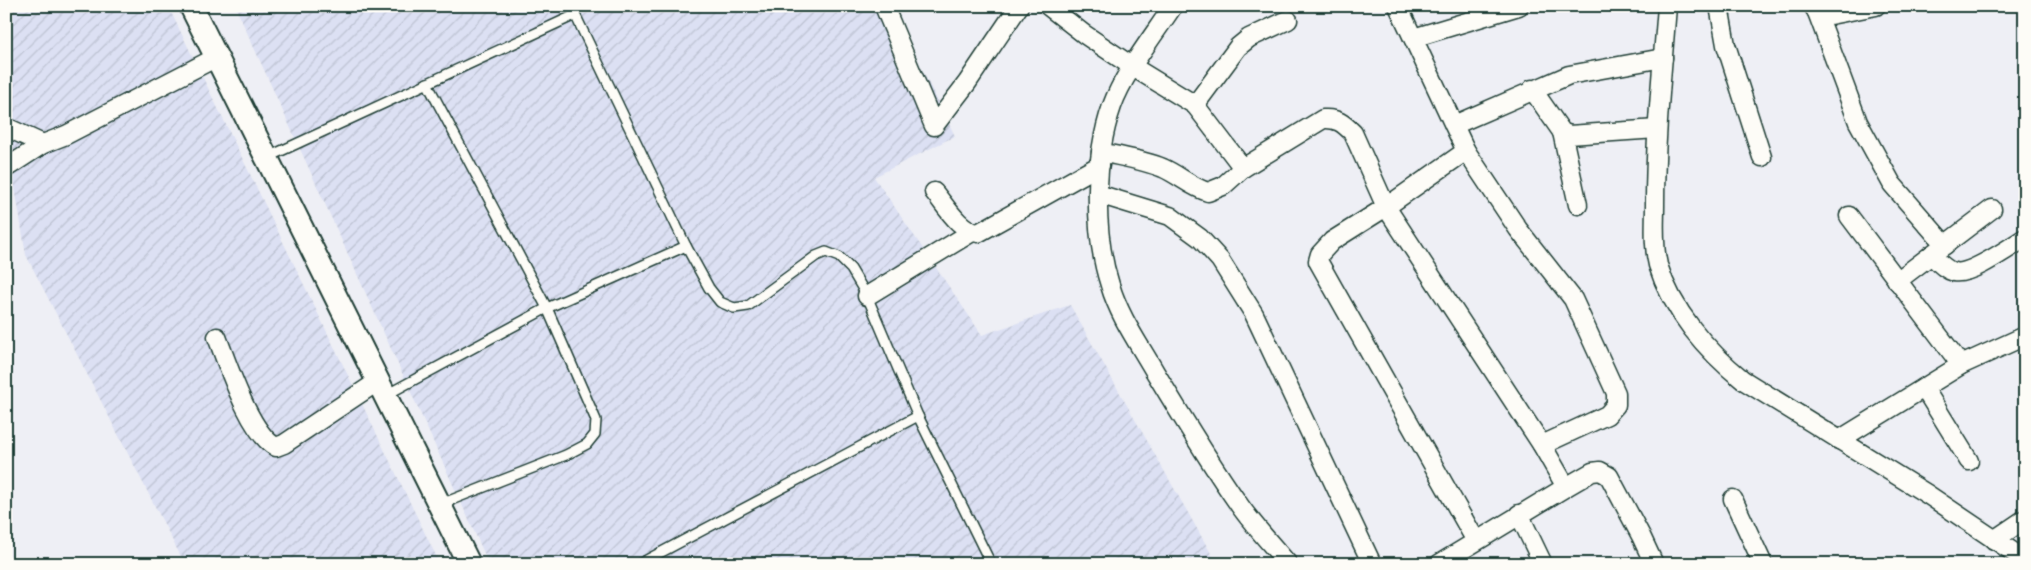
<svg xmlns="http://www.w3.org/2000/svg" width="2031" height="570" font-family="Pangolin,sans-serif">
	<defs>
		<pattern id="industrial-furrows" width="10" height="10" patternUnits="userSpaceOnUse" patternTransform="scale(1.25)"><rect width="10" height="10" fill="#dce0f3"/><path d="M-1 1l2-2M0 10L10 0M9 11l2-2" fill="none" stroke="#bcc1d1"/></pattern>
	</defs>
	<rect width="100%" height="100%" fill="#eeeff5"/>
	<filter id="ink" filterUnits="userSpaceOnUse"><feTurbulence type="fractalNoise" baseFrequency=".02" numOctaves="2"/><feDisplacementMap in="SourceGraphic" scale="10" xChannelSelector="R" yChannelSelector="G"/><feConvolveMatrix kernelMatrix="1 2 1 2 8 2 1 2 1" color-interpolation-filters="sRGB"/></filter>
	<g filter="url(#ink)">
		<!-- industrial -->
		<g fill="url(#industrial-furrows)">
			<polygon points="6,6 168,6 440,564 189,564 180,555 26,255 6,132"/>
			<polygon points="235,6 890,6 955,136 874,177 982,335 1070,305 1217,564 489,564"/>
		</g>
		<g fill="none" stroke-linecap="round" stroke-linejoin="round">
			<defs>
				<g id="service">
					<polyline points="571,6 686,246 709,288 720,302 734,308 748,306 816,256 826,252 839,257 851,269 867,296 918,416 991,564"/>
					<polyline points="427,83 547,308 596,420 595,434 587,444 566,455 441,504"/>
					<polyline points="268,157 575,15"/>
					<polyline points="386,395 547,308 686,246"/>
					<polyline points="639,564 918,416"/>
				</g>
				<g id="minor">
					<polyline points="884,6 934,126 967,83 1019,6"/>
					<polyline points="1048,6 1084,34 1133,67 1195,105 1243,168"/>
					<path d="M1173 6C1154 35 1123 74 1112 106 1094 157 1093 233 1110 285 1119 316 1139 344 1155 372 1182 417 1209 462 1240 506 1254 526 1272 545 1288 564"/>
					<polyline points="1398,6 1466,151 1518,229 1573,299 1616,393 1616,405 1607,415 1542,445"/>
					<path d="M1667 6C1662 72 1655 138 1655 204 1655 224 1653 246 1658 265 1672 311 1707 351 1743 380L1927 494 2025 560"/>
					<polyline points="1719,6 1726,45 1762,157"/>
					<polyline points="1813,6 1817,12 1825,16 1876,6"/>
					<polyline points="1817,12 1858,122 1892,184 1945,245"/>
					<polyline points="1413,38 1519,6"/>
					<polyline points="1532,89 1562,132 1569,135 1657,129"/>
					<polyline points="1195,105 1238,47 1249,38 1288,20"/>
					<polyline points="1454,125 1569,75 1663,58"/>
					<polyline points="6,127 43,144"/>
					<polyline points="1562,132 1578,205"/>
					<polyline points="1466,151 1386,207 1332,241 1320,254 1318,261 1476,541"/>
					<path d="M1101 152C1122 157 1143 160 1163 168 1179 175 1191 187 1208 192L1223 186 1243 168 1323 119C1337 118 1343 123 1353 133L1386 207 1542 445 1566 487"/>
					<polyline points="6,168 43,144 66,135 217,57"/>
					<path d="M934 192C946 206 959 230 978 233L1100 165"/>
					<polyline points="1098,194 1170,216 1200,238 1220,260 1254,314 1372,564"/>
					<polyline points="1849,216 1961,365"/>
					<path d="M1931 255C1938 261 1945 270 1954 272 1970 276 2010 247 2025 238"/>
					<polyline points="1897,281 1992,209"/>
					<polyline points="867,296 972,232"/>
					<path d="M217 337C228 365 250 434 276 447L284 444 377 382"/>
					<polyline points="1924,388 1969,461"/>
					<polyline points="1839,440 1961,365 2025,336"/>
					<polyline points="1733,499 1763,564"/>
					<polyline points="1519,514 1543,564"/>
					<polyline points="1994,540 2025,519"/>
					<polyline points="1439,564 1566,487 1592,472 1600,471 1609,476 1641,536 1654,564"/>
				</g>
				<polyline id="tertiary" points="191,6 469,564"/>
			</defs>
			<!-- service casing -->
			<use href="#service" stroke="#1f3d34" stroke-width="12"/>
			<!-- minor casing -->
			<use href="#minor" stroke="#1f3d34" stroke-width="21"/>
			<!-- tertiary casing -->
			<use href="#tertiary" stroke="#1f3d34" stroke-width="26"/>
			<!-- service -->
			<use href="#service" stroke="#fdfcf7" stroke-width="9"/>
			<!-- minor -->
			<use href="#minor" stroke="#fdfcf7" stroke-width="18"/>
			<!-- tertiary -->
			<use href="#tertiary" stroke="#fdfcf7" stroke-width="22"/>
		</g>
	</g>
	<!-- margin -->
	<rect width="2031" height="570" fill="none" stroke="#fdfcf7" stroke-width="25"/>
	<rect x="12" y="12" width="2006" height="545" fill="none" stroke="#1f3d34" stroke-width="2" filter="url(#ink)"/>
</svg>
